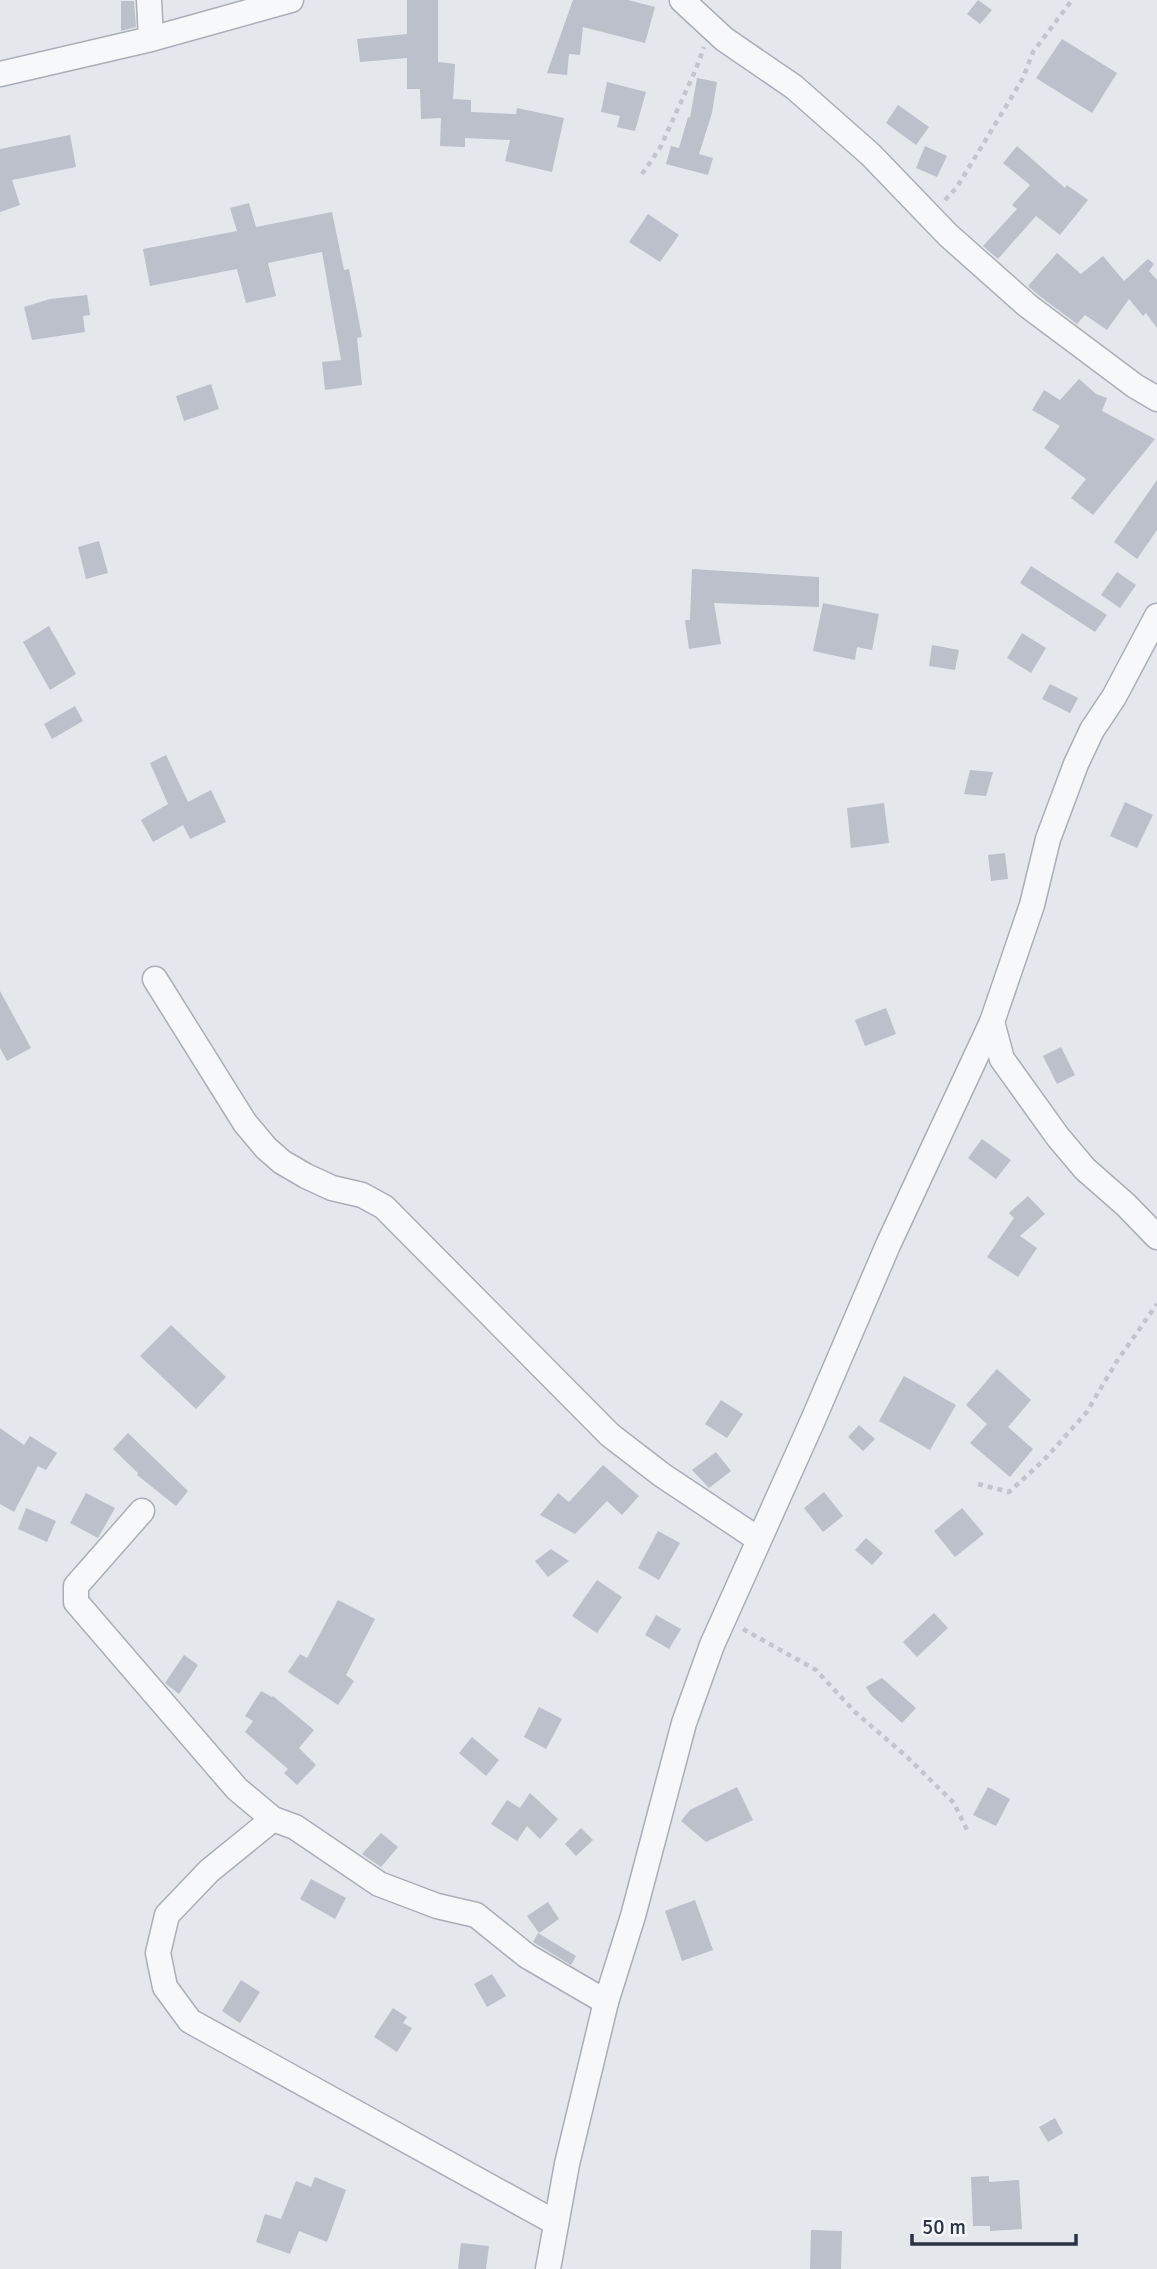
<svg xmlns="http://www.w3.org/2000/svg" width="1157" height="2269" font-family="Signika,sans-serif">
	<rect width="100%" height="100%" fill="#e4e7ec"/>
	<!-- building -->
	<g fill="#bbc0ca">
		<polygon points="407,0 438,0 438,62 455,64 453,99 471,100 471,112 516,114 517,108 564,118 552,172 505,161 510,140 465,138 465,147 440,146 441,118 421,119 420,89 407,89 407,58 360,62 357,39 407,34"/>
		<polygon points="573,0 628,0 655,7 645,43 583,27 580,55 569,54 567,75 547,73"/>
		<polygon points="978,0 992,10 980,24 967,14"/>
		<polygon points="121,1 134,1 136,27 121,31"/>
		<polygon points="1062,39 1117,73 1092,113 1036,78"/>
		<polygon points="697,78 717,82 712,113 699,154 713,158 708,175 666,164 671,146 679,148 688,117 690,118"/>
		<polygon points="607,82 646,92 635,131 617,127 620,116 601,112"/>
		<polygon points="898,105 929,127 916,145 886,123"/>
		<polygon points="70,135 76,167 12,180 20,205 0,212 0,149"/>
		<polygon points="925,146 947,156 937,177 916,168"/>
		<polygon points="1017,146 1065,188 1067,185 1088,200 1060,235 1036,216 998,259 983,246 1017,209 1012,205 1030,185 1003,163"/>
		<polygon points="249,203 256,227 332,212 344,270 349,269 362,337 357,338 362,385 325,390 322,362 341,360 322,252 268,263 276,296 246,303 237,269 150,286 143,249 237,231 230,208"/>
		<polygon points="648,214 679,235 660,262 629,242"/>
		<polygon points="1057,253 1081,274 1103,256 1124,281 1148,259 1154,264 1149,271 1157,280 1157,328 1146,313 1143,316 1129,299 1107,330 1085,315 1077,324 1037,294 1028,286"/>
		<polygon points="87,295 90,315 83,316 85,332 32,340 24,307 50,299"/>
		<polygon points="1079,379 1096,394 1107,398 1102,411 1155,439 1093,515 1071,498 1086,479 1044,448 1060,426 1032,410 1044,390 1060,400"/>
		<polygon points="211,384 219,409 184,421 176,396"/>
		<polygon points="1157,480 1157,530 1137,559 1114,542"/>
		<polygon points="99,541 108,573 86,579 78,547"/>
		<polygon points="1031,566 1107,615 1095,632 1020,583"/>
		<polygon points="692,569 819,577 819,607 714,603 721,644 689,649 685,620 690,620"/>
		<polygon points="1117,572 1136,585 1120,608 1101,595"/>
		<polygon points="823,603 879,614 872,650 857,647 855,660 813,651"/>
		<polygon points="49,626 76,674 50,690 23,642"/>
		<polygon points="1022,633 1046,648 1031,673 1007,658"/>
		<polygon points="932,645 959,650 955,670 929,666"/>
		<polygon points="1050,684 1078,698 1070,713 1042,699"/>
		<polygon points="75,706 83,721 52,739 44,724"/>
		<polygon points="166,755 188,802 211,790 226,822 190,839 183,825 153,842 141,820 168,804 150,763"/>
		<polygon points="970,770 993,772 986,796 964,794"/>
		<polygon points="1125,802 1153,815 1137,848 1110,836"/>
		<polygon points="884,803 889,843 851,848 847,808"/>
		<polygon points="1005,853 1008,879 991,881 988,855"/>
		<polygon points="0,991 31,1048 7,1061 0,1048"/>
		<polygon points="886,1008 896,1034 865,1046 855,1020"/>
		<polygon points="1061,1047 1075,1075 1057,1084 1043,1056"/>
		<polygon points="982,1139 1011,1160 996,1179 968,1158"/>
		<polygon points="1028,1196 1045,1214 1020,1236 1037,1248 1018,1277 987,1257 1014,1218 1009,1213"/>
		<polygon points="171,1325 226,1377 196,1409 140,1356"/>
		<polygon points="997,1369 1031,1400 1008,1427 1033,1449 1010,1477 970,1443 987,1424 966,1405"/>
		<polygon points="904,1376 956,1405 930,1450 879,1421"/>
		<polygon points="721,1400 743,1414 727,1438 705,1424"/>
		<polygon points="859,1425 875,1439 863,1451 848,1437"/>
		<polygon points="0,1428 24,1445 30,1436 57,1453 46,1470 38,1466 14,1512 0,1504"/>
		<polygon points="128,1433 188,1491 176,1506 137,1475 138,1473 113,1449"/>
		<polygon points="716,1452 731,1471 709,1488 692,1470"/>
		<polygon points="603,1465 639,1496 622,1515 607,1501 575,1534 540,1515 558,1493 569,1502"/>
		<polygon points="824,1492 843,1516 823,1532 804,1508"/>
		<polygon points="86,1493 115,1508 98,1538 70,1523"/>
		<polygon points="26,1508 56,1521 47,1542 18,1529"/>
		<polygon points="962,1508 984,1534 955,1557 934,1531"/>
		<polygon points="658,1531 680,1543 659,1580 638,1568"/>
		<polygon points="866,1538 883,1553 872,1565 855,1550"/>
		<polygon points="551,1549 569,1561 548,1577 535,1561"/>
		<polygon points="597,1580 622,1597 597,1633 572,1616"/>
		<polygon points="338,1600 375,1619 346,1675 354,1681 338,1705 288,1672 300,1654 307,1658"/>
		<polygon points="934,1613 948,1628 917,1657 903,1642"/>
		<polygon points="656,1615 681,1629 669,1649 645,1635"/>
		<polygon points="184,1655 198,1665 179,1694 165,1683"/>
		<polygon points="882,1678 916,1708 902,1723 871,1695 866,1687"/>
		<polygon points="261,1691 272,1697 273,1696 314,1730 299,1748 316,1765 297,1785 284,1773 288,1769 245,1732 253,1721 245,1716"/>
		<polygon points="539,1707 562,1719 546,1749 524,1737"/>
		<polygon points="472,1737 499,1760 486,1776 459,1753"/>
		<polygon points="737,1787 753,1820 706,1842 681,1821 690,1810"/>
		<polygon points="988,1787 1010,1799 996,1826 973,1815"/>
		<polygon points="530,1793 558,1819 540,1839 527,1826 517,1841 491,1824 507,1800 520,1808"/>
		<polygon points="581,1828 593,1840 576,1856 565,1844"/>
		<polygon points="381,1833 398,1847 381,1867 362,1854"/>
		<polygon points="311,1879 346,1898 335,1919 300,1899"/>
		<polygon points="695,1900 713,1950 682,1961 665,1911"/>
		<polygon points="548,1902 559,1919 539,1933 527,1916"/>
		<polygon points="538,1933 576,1956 571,1965 533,1942"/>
		<polygon points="492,1974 506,1996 487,2007 474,1984"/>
		<polygon points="241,1980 260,1992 240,2023 222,2011"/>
		<polygon points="393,2008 407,2017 403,2023 412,2028 397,2052 374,2037"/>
		<polygon points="1055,2118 1063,2133 1048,2142 1039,2127"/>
		<polygon points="989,2176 989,2182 1019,2180 1022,2229 990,2231 990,2226 973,2226 971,2177"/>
		<polygon points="315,2177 346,2190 327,2242 299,2231 290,2254 256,2242 265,2214 281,2219 296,2181 311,2187"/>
		<polygon points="811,2230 842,2231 841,2269 810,2269"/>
		<polygon points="461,2243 489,2246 486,2269 458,2269"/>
	</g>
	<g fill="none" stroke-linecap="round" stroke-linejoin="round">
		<defs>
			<g id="minor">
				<polyline points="149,0 151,39"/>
				<polyline points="682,0 724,39 794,87 871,155 948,235 1028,306 1135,386 1157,399"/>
				<polyline points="0,74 151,39 291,0"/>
				<polyline points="155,979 245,1123 266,1148 282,1162 306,1176 332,1188 362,1195 384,1207 610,1435 662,1475 758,1539"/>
				<polyline points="992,1022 1002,1059 1058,1137 1085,1169 1126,1205 1157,1237"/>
				<polyline points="142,1511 76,1586 76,1602 237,1789 273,1819"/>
				<polyline points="556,2223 190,2021 165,1987 158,1953 167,1915 209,1871 273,1819 295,1827 379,1884 437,1906 476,1915 527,1956 606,2002"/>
				<polyline points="548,2269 567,2164 606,2002 633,1916 684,1723 712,1645 813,1420 888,1245 992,1022 1032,905 1048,839 1076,764 1092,730 1114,697 1157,616"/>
			</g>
		</defs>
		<!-- minor casing -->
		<use href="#minor" stroke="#a9aeb7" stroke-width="27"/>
		<!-- path -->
		<g stroke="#c2c5cb" stroke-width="4.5" stroke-dasharray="5 5" stroke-linecap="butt">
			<polyline points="642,174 660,148 696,69 704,47"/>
			<polyline points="945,200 957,187 1002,113 1023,78 1033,52 1072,0"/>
			<polyline points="978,1484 1009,1492 1044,1460 1086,1413 1117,1361 1157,1304"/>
			<polyline points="743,1629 816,1670 855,1712 906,1756 954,1803 967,1830"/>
		</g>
		<!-- minor -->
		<use href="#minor" stroke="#f7f8fa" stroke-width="24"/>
	</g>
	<!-- scale -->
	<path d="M912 2234v10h164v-10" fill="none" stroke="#2b3445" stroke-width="3.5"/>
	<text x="922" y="2234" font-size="21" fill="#2b3445" stroke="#f4f6f9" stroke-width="5" paint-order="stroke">50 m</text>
</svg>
